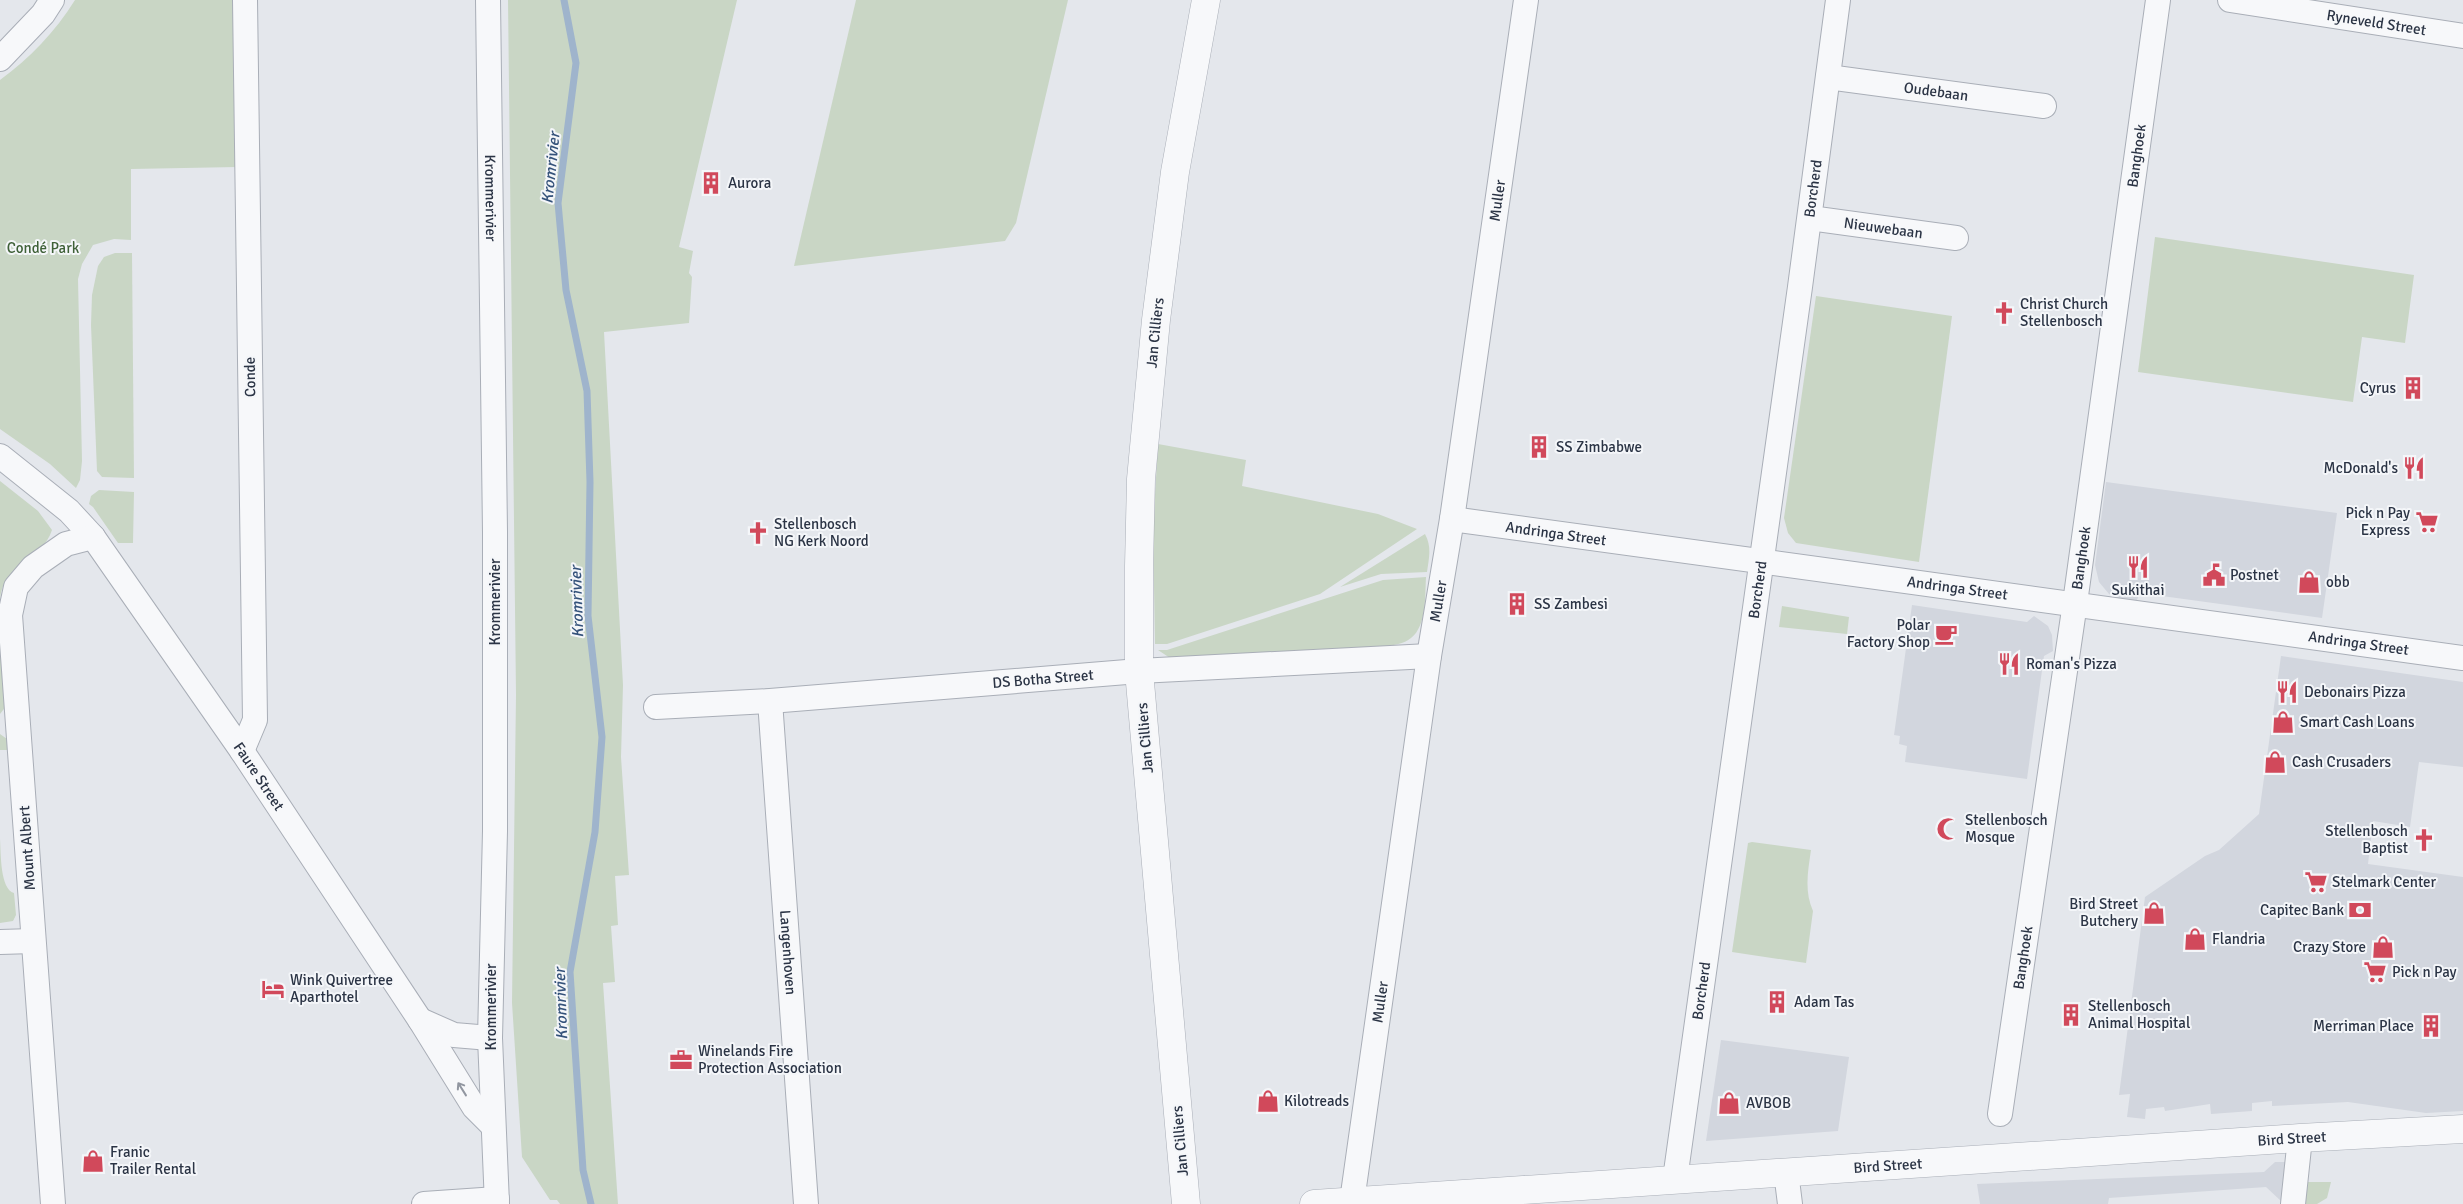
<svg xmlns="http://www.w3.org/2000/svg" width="2463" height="1204" font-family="Signika,sans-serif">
	<rect width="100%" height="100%" fill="#e4e7ec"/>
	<!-- built -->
	<g fill="#d2d6de">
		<polygon points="2106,482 2337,513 2322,618 2140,593 2136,602 2119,600 2109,594 2099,582 2095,565"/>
		<polygon points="1912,605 2027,622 2034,616 2048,626 2052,635 2053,651 2044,656 2027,779 1905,762 1907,746 1899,744 1900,736 1894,735"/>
		<polygon points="2281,656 2463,682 2463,767 2419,762 2410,827 2373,821 2368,864 2463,877 2463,1111 2426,1113 2348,1102 2272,1106 2272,1101 2252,1103 2252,1111 2211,1114 2210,1104 2165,1111 2164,1107 2146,1109 2145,1119 2127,1117 2130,1094 2119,1095 2145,897 2205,856 2219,850 2259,814"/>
		<polygon points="1721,1040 1849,1057 1838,1131 1706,1141"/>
		<polygon points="2275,1162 2285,1162 2287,1178 2285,1204 2281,1204 2281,1201 2266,1187 2109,1198 2108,1204 1980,1204 1977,1184 2264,1172"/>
	</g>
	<!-- green -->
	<g fill="#c9d6c5">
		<path d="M75 0H236L237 167 131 169V240L114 239 93 245 82 264 78 279 82 461 80 480 76 488 50 464 0 429V80C30 58 55 32 75 0Z"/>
		<polygon points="508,0 737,0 679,247 693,251 689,273 692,277 689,323 604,332 623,685 621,757 629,875 615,876 618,925 611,926 615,982 603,983 618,1204 560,1204 557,1200 550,1200 522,1157 512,1003 516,695"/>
		<polygon points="856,0 1068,0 1016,223 1005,241 794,266"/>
		<polygon points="2155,237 2414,275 2405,343 2362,337 2353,402 2138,372"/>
		<polygon points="115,253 132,253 134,478 102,477 97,471 91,325 92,295 98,266 104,257"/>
		<polygon points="1816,296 1952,316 1919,562 1796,543 1788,533 1784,518"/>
		<polygon points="1158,444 1246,460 1242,486 1378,514 1417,529 1320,594 1167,644 1155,644 1153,529"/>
		<path d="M0 481 38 511 52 530C42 561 5 561 0 598Z"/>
		<polygon points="99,490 134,492 133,543 118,543 93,507 89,504 91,496"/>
		<path d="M1425 534C1432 547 1429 558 1427 572L1381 574 1340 587Z"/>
		<path d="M1426 577C1425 594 1427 626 1411 638 1404 644 1393 645 1385 647L1170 658 1158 650H1167L1383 580Z"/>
		<polygon points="1782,606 1849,617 1847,634 1779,627"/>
		<polygon points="0,612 7,705 0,714"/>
		<polygon points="0,734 7,739 10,750 0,750"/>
		<path d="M0 839C1 854 0 889 14 893L16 915 13 921 0 923Z"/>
		<path d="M1752 842 1811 850C1808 871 1804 891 1813 911L1806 963 1732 952 1748 843Z"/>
		<polygon points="2308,1182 2331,1182 2327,1198 2317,1204 2305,1204"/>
	</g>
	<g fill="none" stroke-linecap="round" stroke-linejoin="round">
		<!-- stream -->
		<polyline stroke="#9fb4cc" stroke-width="7" points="564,0 576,63 558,203 566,290 587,391 590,482 588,616 602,737 595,832 570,972 583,1170 591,1204"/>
		<defs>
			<g id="minor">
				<path id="s1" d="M488 0 495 532V831L490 1038 497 1204"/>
				<path id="s2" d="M2230 0 2463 36"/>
				<polyline points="0,59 43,14 52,0"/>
				<path id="s3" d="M1828 77 2044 106"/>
				<path id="s4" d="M1810 218 1956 238"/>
				<path id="s5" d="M0 456 69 511 93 537 242 751 420 1020 474 1107 493 1126"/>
				<path id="s6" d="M1452 519C1789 567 2126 609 2463 658"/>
				<path id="s7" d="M770 701 806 1204"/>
				<path id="s8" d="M656 707 770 701 1139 671 1429 656"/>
				<polyline points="242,751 255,720 245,0"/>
				<polyline points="0,942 33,941"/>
				<polyline points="420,1020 454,1035 490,1038"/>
				<path id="s9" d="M2000 1114 2075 603 2158 0"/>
				<polyline points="1786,1172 1790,1204"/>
				<path id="s10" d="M1675 1179 1800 287 1838 0"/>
				<path id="s11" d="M1352 1201 1429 656 1452 519 1526 0"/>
				<polyline points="53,1204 10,615 16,587 33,567 66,544 93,537"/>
				<polyline points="424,1204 497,1199"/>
				<polyline points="2293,1204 2300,1138"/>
			</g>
			<g id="tertiary">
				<path id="s12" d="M1186 1204 1139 671V566L1141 479 1156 320 1175 172 1206 0"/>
				<path id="s13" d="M1314 1204 2300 1138 2463 1129"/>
			</g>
		</defs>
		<!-- minor casing -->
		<use href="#minor" stroke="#a9aeb7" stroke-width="26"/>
		<!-- tertiary casing -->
		<use href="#tertiary" stroke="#a9aeb7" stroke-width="29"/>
		<!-- minor -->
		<use href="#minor" stroke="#f7f8fa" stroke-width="24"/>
		<!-- tertiary -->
		<use href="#tertiary" stroke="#f7f8fa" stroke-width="28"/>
	</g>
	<!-- one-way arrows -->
	<defs><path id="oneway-shaft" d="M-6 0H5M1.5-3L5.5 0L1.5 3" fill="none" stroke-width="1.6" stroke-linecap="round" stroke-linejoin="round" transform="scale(1.25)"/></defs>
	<use stroke="#9196a0" href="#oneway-shaft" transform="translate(462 1089) rotate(-122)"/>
	<!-- icons -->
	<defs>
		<symbol id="building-bare" viewBox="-9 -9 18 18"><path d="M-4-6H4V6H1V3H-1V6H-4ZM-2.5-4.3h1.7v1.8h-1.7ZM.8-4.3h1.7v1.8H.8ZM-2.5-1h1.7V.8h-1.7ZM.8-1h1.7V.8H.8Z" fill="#d1495b" stroke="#f4f6f9" stroke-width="2.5" paint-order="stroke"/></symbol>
		<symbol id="church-bare" viewBox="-9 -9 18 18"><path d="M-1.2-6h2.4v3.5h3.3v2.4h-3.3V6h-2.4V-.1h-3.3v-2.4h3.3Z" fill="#d1495b" stroke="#f4f6f9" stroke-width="2.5" paint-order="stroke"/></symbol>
		<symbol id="restaurant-bare" viewBox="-9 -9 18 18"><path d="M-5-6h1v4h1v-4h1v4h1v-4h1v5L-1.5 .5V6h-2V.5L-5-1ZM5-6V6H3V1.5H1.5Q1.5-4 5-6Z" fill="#d1495b" stroke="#f4f6f9" stroke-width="2.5" paint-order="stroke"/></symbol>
		<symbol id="supermarket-bare" viewBox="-9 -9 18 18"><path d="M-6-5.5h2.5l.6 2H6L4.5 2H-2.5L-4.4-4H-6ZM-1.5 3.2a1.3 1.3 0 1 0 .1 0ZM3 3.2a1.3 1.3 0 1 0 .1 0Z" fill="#d1495b" stroke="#f4f6f9" stroke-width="2.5" paint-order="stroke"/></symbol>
		<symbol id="civic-bare" viewBox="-9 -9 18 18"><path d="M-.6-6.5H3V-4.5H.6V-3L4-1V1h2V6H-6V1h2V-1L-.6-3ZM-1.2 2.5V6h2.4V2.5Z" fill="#d1495b" stroke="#f4f6f9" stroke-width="2.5" paint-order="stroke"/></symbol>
		<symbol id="shop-bare" viewBox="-9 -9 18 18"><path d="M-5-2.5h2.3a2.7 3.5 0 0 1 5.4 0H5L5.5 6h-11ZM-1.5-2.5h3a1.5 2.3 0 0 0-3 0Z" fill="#d1495b" stroke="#f4f6f9" stroke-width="2.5" paint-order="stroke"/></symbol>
		<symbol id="cafe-bare" viewBox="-9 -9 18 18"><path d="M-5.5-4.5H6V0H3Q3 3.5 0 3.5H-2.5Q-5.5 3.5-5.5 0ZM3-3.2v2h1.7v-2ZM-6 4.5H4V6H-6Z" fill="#d1495b" stroke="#f4f6f9" stroke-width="2.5" paint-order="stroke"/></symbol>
		<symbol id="mosque-bare" viewBox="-9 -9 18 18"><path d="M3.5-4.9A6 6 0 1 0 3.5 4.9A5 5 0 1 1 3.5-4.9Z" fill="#d1495b" stroke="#f4f6f9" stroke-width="2.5" paint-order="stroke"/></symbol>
		<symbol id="bank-bare" viewBox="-9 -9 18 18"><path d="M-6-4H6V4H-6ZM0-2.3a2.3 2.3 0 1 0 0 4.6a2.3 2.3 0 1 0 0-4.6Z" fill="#d1495b" stroke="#f4f6f9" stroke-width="2.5" paint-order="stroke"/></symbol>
		<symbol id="hotel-bare" viewBox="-9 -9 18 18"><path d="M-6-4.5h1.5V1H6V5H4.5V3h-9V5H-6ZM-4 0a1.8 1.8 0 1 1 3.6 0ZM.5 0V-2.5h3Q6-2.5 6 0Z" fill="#d1495b" stroke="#f4f6f9" stroke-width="2.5" paint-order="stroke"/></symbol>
		<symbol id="office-bare" viewBox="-9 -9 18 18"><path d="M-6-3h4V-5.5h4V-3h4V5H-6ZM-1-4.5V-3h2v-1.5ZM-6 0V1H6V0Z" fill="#d1495b" stroke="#f4f6f9" stroke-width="2.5" paint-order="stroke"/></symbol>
	</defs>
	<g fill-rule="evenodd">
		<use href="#building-bare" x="695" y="167" width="32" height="32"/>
		<use href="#church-bare" x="1988" y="297" width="32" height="32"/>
		<use href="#building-bare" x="2397" y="372" width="32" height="32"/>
		<use href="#building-bare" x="1523" y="431" width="32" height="32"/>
		<use href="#restaurant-bare" x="2398" y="452" width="32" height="32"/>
		<use href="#supermarket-bare" x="2411" y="506" width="32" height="32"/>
		<use href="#church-bare" x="742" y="517" width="32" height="32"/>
		<use href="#restaurant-bare" x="2122" y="551" width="32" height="32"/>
		<use href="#civic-bare" x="2198" y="559" width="32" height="32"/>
		<use href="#shop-bare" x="2293" y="566" width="32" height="32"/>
		<use href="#building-bare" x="1501" y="588" width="32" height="32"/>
		<use href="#cafe-bare" x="1930" y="618" width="32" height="32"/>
		<use href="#restaurant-bare" x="1993" y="648" width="32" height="32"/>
		<use href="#restaurant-bare" x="2271" y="676" width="32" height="32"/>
		<use href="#shop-bare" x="2267" y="706" width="32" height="32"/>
		<use href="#shop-bare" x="2259" y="746" width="32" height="32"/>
		<use href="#mosque-bare" x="1932" y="813" width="32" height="32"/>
		<use href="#church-bare" x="2408" y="824" width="32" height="32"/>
		<use href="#supermarket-bare" x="2300" y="866" width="32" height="32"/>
		<use href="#bank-bare" x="2344" y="894" width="32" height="32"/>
		<use href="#shop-bare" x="2138" y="897" width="32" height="32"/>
		<use href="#shop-bare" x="2179" y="923" width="32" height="32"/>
		<use href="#shop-bare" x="2367" y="931" width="32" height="32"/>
		<use href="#supermarket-bare" x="2359" y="956" width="32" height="32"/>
		<use href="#hotel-bare" x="257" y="973" width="32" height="32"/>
		<use href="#building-bare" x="1761" y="986" width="32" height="32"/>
		<use href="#building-bare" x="2055" y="999" width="32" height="32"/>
		<use href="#building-bare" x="2415" y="1010" width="32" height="32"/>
		<use href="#office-bare" x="665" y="1044" width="32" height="32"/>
		<use href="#shop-bare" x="1252" y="1085" width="32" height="32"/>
		<use href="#shop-bare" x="1713" y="1087" width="32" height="32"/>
		<use href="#shop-bare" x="77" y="1145" width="32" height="32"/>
	</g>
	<g text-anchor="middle" stroke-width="4" stroke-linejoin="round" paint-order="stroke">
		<!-- street labels -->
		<g font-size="15" fill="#2b3445" stroke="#f4f6f9">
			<text dy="5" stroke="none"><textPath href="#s2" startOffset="148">Ryneveld Street</textPath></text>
			<text dy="5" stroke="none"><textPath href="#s3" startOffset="109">Oudebaan</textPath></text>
			<text dy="5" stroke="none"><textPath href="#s9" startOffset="968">Banghoek</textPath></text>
			<text dy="5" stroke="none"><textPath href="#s10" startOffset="1000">Borcherd</textPath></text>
			<text dy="5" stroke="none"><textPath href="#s1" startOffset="198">Krommerivier</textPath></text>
			<text dy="5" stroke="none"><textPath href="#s11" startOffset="1011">Muller</textPath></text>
			<text dy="5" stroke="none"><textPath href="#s4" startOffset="74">Nieuwebaan</textPath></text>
			<text dy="5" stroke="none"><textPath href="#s12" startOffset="874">Jan Cilliers</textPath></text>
			<text transform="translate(250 377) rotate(-91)" y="5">Conde</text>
			<text dy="5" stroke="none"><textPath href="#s6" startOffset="105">Andringa Street</textPath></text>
			<text dy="5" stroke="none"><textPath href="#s9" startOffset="562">Banghoek</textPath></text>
			<text dy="5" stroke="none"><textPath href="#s6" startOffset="510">Andringa Street</textPath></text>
			<text dy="5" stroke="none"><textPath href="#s10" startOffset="595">Borcherd</textPath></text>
			<text dy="5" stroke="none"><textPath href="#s11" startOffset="606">Muller</textPath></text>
			<text transform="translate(495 602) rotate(-90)" y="5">Krommerivier</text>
			<text dy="5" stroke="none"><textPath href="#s6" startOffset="915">Andringa Street</textPath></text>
			<text dy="5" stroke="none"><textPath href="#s8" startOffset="388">DS Botha Street</textPath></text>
			<text transform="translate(1145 738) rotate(-95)" y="5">Jan Cilliers</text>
			<text dy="5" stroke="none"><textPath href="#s5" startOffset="415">Faure Street</textPath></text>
			<text transform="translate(27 848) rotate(-94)" y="5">Mount Albert</text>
			<text dy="5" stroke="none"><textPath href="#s7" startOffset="252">Langenhoven</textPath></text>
			<text dy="5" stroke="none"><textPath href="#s9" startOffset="158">Banghoek</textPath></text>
			<text dy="5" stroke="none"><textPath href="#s10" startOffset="190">Borcherd</textPath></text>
			<text dy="5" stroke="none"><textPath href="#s11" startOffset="201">Muller</textPath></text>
			<text transform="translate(491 1007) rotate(-90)" y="5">Krommerivier</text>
			<text dy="5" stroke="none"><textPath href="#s13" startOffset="980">Bird Street</textPath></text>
			<text transform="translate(1180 1141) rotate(-95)" y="5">Jan Cilliers</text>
			<text dy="5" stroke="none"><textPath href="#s13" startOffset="575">Bird Street</textPath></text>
		</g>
		<!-- poi labels -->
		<g font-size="15" fill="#2b3445" stroke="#f4f6f9" text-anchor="start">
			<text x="728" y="188">Aurora</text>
			<text x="2020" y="309">Christ Church<tspan x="2020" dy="17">Stellenbosch</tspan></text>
			<text x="2396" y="393" text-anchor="end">Cyrus</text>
			<text x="1556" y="452">SS Zimbabwe</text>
			<text x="2398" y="473" text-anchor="end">McDonald's</text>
			<text x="2410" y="518" text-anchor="end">Pick n Pay<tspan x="2410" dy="17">Express</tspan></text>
			<text x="774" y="529">Stellenbosch<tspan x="774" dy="17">NG Kerk Noord</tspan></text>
			<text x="2230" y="580">Postnet</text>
			<text x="2326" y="587">obb</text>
			<text x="2138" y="595" text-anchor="middle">Sukithai</text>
			<text x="1534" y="609">SS Zambesi</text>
			<text x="1930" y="630" text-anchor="end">Polar<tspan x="1930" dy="17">Factory Shop</tspan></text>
			<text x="2026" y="669">Roman's Pizza</text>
			<text x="2304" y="697">Debonairs Pizza</text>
			<text x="2300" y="727">Smart Cash Loans</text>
			<text x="2292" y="767">Cash Crusaders</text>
			<text x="1965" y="825">Stellenbosch<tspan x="1965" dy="17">Mosque</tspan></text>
			<text x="2408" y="836" text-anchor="end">Stellenbosch<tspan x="2408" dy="17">Baptist</tspan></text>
			<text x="2332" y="887">Stelmark Center</text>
			<text x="2138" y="909" text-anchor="end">Bird Street<tspan x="2138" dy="17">Butchery</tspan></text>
			<text x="2344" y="915" text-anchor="end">Capitec Bank</text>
			<text x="2212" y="944">Flandria</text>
			<text x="2366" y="952" text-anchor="end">Crazy Store</text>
			<text x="2392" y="977">Pick n Pay</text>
			<text x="290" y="985">Wink Quivertree<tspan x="290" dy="17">Aparthotel</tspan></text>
			<text x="1794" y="1007">Adam Tas</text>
			<text x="2088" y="1011">Stellenbosch<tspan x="2088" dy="17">Animal Hospital</tspan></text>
			<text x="2414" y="1031" text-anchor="end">Merriman Place</text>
			<text x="698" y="1056">Winelands Fire<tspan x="698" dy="17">Protection Association</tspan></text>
			<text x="1284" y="1106">Kilotreads</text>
			<text x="1746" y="1108">AVBOB</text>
			<text x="110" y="1157">Franic<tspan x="110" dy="17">Trailer Rental</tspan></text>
		</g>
		<!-- park labels -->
		<g font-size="15" fill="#3f6138" stroke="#f4f6f9">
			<text x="43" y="253">Condé Park</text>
		</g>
		<!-- water labels -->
		<g font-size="16" font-style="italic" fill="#34527a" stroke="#f4f6f9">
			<text transform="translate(550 168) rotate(-84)" y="6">Kromrivier</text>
			<text transform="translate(576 602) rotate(-92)" y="6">Kromrivier</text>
			<text transform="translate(560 1004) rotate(-92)" y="6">Kromrivier</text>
		</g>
	</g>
</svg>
